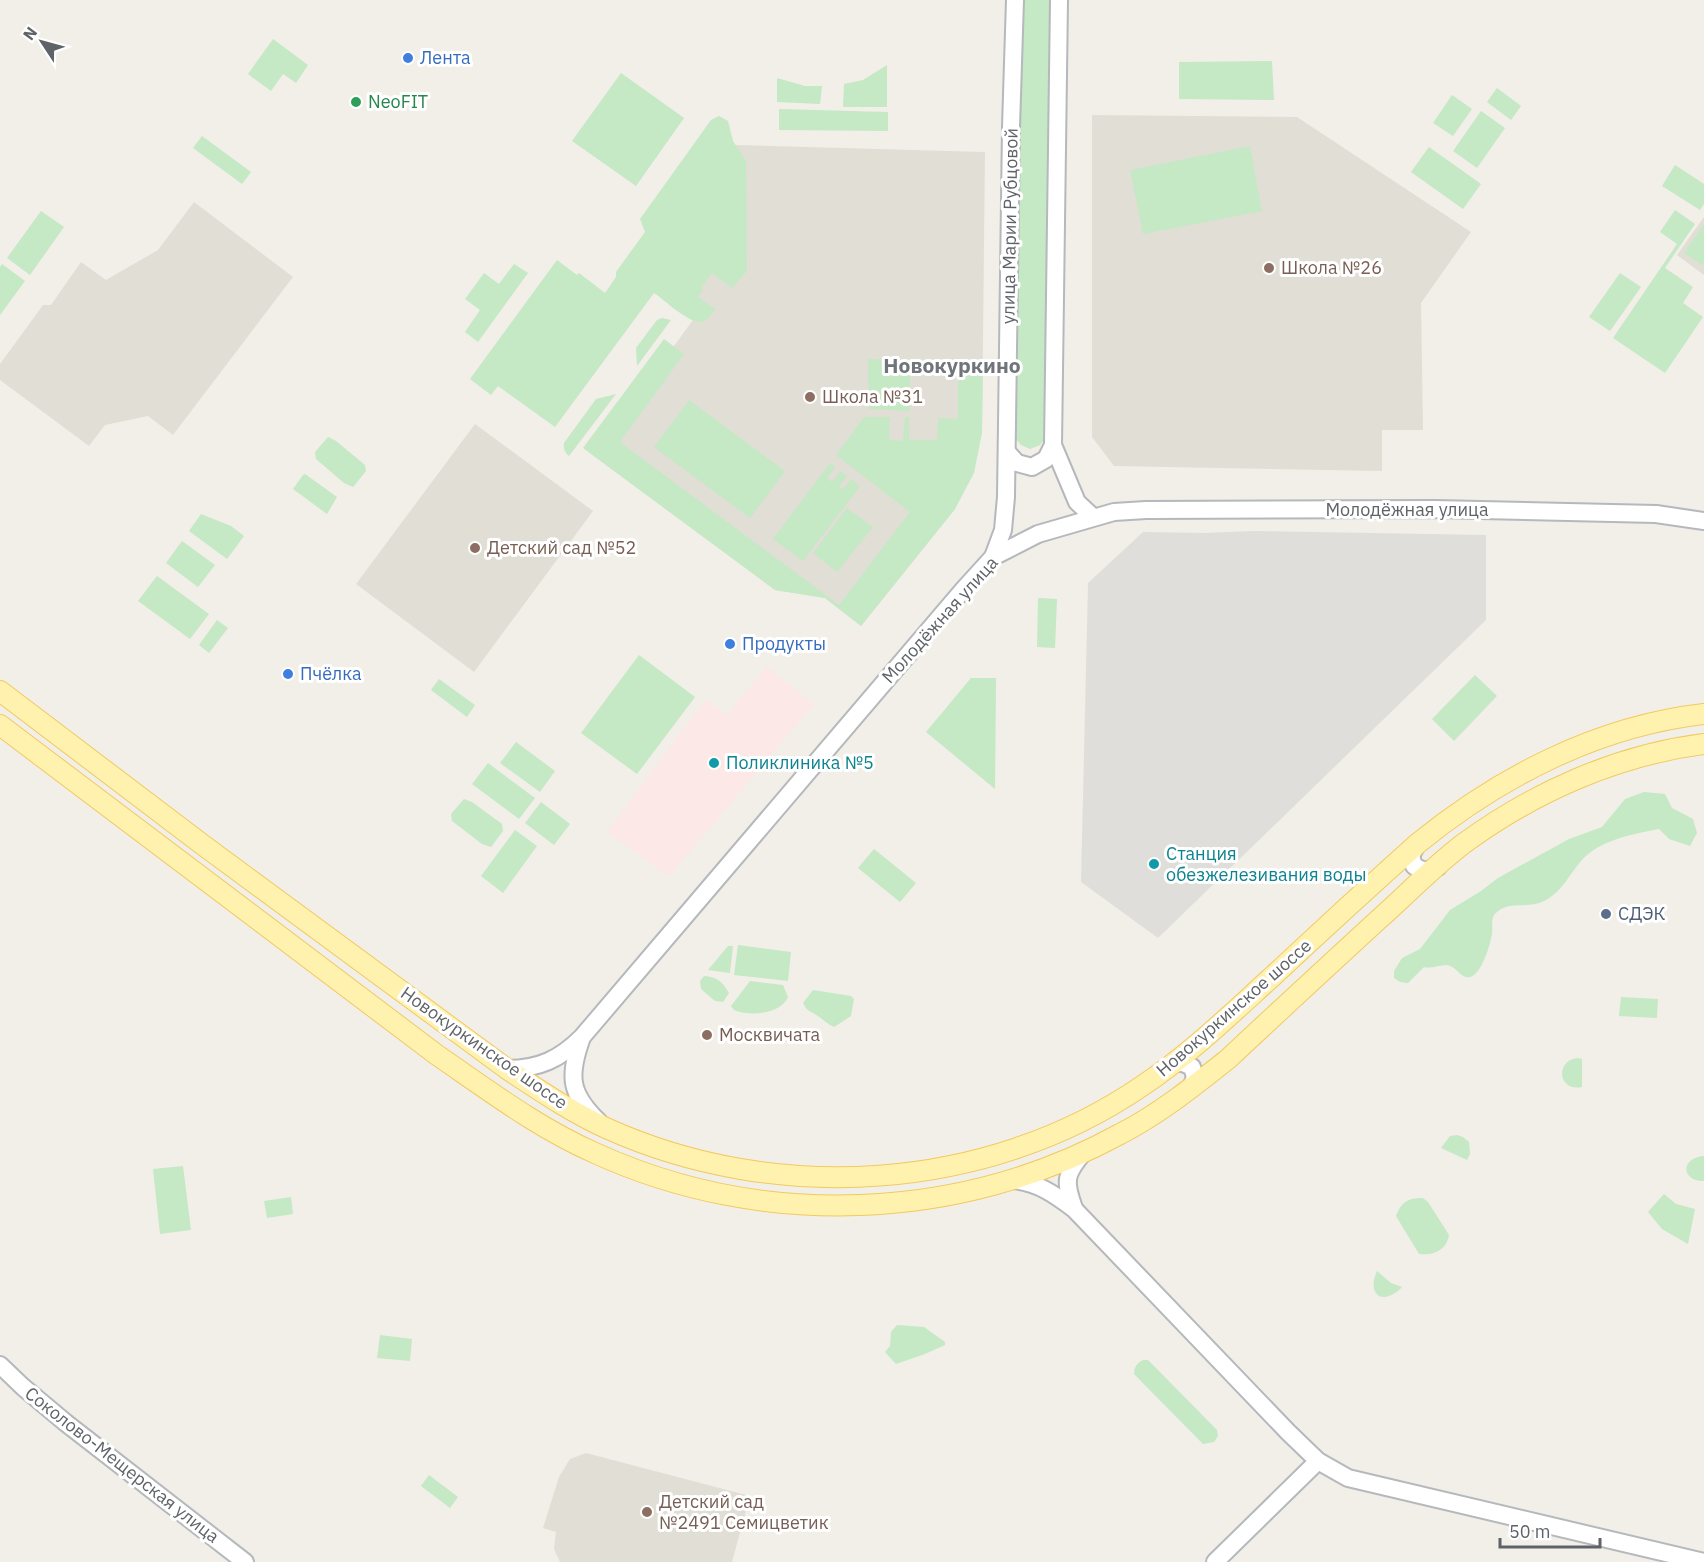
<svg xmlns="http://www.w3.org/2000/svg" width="1704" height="1562" font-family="'IBM Plex Sans',sans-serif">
	<rect width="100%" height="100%" fill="#f1efe8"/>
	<!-- industrial -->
	<polygon fill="#e0deda" points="1254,531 1486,535 1486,620 1158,938 1081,882 1088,583 1143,532 1205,533"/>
	<!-- education -->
	<g fill="#e1ded6">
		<polygon points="1092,115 1297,117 1471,232 1421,303 1423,430 1382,430 1382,471 1114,466 1092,437"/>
		<polygon points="703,144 985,152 982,433 955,509 861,626 825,598 775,590 594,456 698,313 692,308"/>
		<polygon points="194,202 293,277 173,435 148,416 105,425 89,446 0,380 0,364 43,305 51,305 81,262 106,280 158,250"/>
		<polygon points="1704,217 1704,275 1677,255"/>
		<polygon points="475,424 593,511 474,672 356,584"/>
		<polygon points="586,1453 750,1496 732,1562 560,1562 554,1549 556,1532 543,1528 559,1477 570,1459"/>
	</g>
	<!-- medical -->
	<polygon fill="#fce8e6" points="767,667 814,704 672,873 665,874 607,832 705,700 727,715"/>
	<!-- green -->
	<g fill="#c5e8c5">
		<polygon points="1022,0 1050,0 1046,438 1040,445 1030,449 1021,445 1015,438"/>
		<polygon points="273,39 308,65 296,83 283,74 271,91 248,74"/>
		<polygon points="1272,61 1274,100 1179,99 1179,62"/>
		<polygon points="887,65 887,107 843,107 844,84 863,80"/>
		<polygon points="621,73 684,118 636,186 572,141"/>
		<polygon points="777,78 805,86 822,86 820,104 777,102"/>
		<polygon points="1497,88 1521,106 1511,120 1487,102"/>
		<polygon points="1452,95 1472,109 1453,136 1433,123"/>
		<polygon points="779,109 888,112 888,131 779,130"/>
		<polygon points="1481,111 1505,128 1477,168 1453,151"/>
		<path d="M719 116 728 121 733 141 746 161 747 271 732 288 712 273 701 288 703 290 698 297 715 309C712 313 709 319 705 321 693 328 665 300 654 293L555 427 498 386 491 395 470 379 557 260 577 275 579 273 605 293 616 277V272L645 232 640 219 711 120Z"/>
		<polygon points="202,136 251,172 242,184 193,148"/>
		<polygon points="1250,146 1262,211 1143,234 1130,170"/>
		<polygon points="1429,147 1481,184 1463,209 1411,172"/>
		<polygon points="1675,165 1704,184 1704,204 1700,210 1662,186"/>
		<polygon points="1675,210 1695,224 1665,268 1693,287 1683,303 1703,317 1665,373 1613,338 1677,244 1660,232"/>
		<polygon points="41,211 64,227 30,275 7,258"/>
		<polygon points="1704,224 1704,263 1702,265 1684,253"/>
		<polygon points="2,264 25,281 0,315 0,267"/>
		<polygon points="514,264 528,273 478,342 465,332 480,310 465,299 484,273 499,284"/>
		<polygon points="1620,273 1641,287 1610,331 1589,317"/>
		<polygon points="662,318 671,320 637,366 636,348 657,320"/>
		<polygon points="664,339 684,354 620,442 839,605 910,512 836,455 864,417 890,417 889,440 903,441 905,417 909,417 909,440 937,440 938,418 958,419 958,374 910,372 910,411 869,409 868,359 983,361 982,433 974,473 955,509 861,626 825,598 775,590 583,448"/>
		<path d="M616 394 569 456C565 453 563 448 564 443L596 399Z"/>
		<polygon points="689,400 785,471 750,518 654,447"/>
		<polygon points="328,437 336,441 365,465 366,471 353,487 344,483 316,459 315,452"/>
		<polygon points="830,463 835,467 827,478 832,482 840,471 847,476 839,487 843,490 851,479 860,486 803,561 773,539"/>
		<polygon points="305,474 337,497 327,514 293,489 303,475"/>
		<polygon points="847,508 873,527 837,572 813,553"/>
		<polygon points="201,514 231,526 244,536 227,559 189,531"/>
		<polygon points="182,541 215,565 198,587 166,563"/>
		<polygon points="157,576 209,614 190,639 138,601"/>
		<polygon points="1038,598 1057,599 1055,648 1037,647"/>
		<polygon points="217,620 228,628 209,653 199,645"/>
		<polygon points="639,655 695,697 637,774 581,733"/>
		<polygon points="1475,675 1497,696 1454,741 1432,719"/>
		<polygon points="971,678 996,678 995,789 926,732"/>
		<polygon points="439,679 475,705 467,717 431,690"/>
		<polygon points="516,742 555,771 540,792 500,763"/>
		<polygon points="488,763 535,798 519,819 472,784"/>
		<path d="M1644 792 1665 794 1672 808 1693 819 1697 833 1690 846 1669 839 1659 829C1633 834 1599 840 1581 861 1569 875 1561 893 1544 901 1529 909 1509 901 1497 912 1490 917 1493 926 1492 934 1490 945 1482 974 1470 977 1460 979 1456 965 1446 965 1438 965 1432 969 1424 967L1408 983 1400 982 1394 978V971L1402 958 1420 949 1450 910 1481 891 1498 878 1569 839 1602 827 1625 799Z"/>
		<polygon points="464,799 472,802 502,824 503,831 491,847 482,844 452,821 451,814"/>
		<polygon points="541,802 570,824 554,845 525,823"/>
		<polygon points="515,830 537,846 503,893 481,876"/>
		<polygon points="874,849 916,883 900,902 858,868"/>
		<polygon points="738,945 791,952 788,981 734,975"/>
		<polygon points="728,946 733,946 730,973 708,970"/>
		<path d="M704 976C718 977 722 982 729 993L723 1002 715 1001 701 989 700 981Z"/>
		<path d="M750 981 783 985 788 997C781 1014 749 1017 734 1010L731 1006Z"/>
		<path d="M813 990 851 996 854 999 851 1016 834 1027C827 1024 824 1020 818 1016 811 1011 807 1012 803 1003Z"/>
		<polygon points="1621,997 1658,999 1657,1018 1619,1016"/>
		<path d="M1577 1058 1582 1059V1087C1559 1092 1554 1062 1577 1058Z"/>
		<polygon points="1457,1135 1463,1137 1469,1142 1470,1154 1467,1160 1441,1148 1450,1136"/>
		<path d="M1704 1156V1181C1682 1182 1679 1158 1704 1156Z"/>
		<polygon points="183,1166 191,1230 160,1234 153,1169"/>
		<polygon points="1664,1194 1676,1204 1695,1209 1688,1244 1662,1229 1648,1212"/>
		<polygon points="291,1197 293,1214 267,1218 264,1201"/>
		<path d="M1423 1198 1428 1202 1449 1235C1447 1250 1433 1256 1419 1254L1396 1216C1401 1202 1408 1198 1423 1198Z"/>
		<path d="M1377 1271 1391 1283 1402 1287C1384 1306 1366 1296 1377 1271Z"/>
		<polygon points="897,1325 924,1327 945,1342 945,1345 925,1354 896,1364 885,1352 890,1346 891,1332"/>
		<polygon points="380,1335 412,1339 410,1361 377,1358"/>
		<path d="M1143 1360H1148L1217 1430 1218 1436 1214 1442 1203 1444 1134 1374C1134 1367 1137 1363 1143 1360Z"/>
		<polygon points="429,1475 458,1497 450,1508 421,1486"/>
	</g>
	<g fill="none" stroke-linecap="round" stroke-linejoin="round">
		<defs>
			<g id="minor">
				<polyline points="1059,0 1053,445 1077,502 1093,517"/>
				<polyline points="1007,452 1017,463 1032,467 1046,459 1053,445"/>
				<polyline points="993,557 1003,530 1006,497 1011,127 1015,0"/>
				<polyline points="1417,844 1411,856 1414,866 1424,871 1438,867"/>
				<path d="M581 1040C568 1077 570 1094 599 1122"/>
				<polyline points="1174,1063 1183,1063 1192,1067 1195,1077 1191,1088"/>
				<path d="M507 1069C539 1069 560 1059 582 1037L963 590 993 557 1038 534 1114 512 1146 510 1435 509 1656 514 1704 521"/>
				<path d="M1012 1180C1037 1182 1054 1194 1074 1209L1288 1432 1318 1461 1348 1478 1704 1562"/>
				<path d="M1074 1208C1064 1181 1065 1174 1084 1152"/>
				<polyline points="0,1365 23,1387 66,1423 245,1562"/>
				<polyline points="1215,1562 1318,1461"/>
			</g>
			<g id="major">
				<path d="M0 691 203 845 507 1069C539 1090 571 1112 606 1128 776 1205 987 1192 1142 1086 1190 1054 1231 1014 1274 975 1321 931 1369 887 1417 844 1499 777 1598 726 1704 714"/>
				<path d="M0 725 437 1055C488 1090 538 1128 595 1153 761 1229 959 1222 1120 1134 1159 1114 1194 1086 1228 1059 1278 1012 1328 966 1378 920 1406 895 1433 867 1463 844 1534 792 1617 755 1704 744"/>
			</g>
		</defs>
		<!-- minor casing -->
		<use href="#minor" stroke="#b5b8bc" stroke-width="20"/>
		<!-- major casing -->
		<use href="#major" stroke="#f2c960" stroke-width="22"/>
		<!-- minor -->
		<use href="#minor" stroke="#fff" stroke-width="16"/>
		<!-- major -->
		<use href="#major" stroke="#fff2af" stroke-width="20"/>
	</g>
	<!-- markers -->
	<g fill="#3f7fe0" stroke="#fff" stroke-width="2">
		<circle cx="408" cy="58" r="6"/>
		<circle cx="730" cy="644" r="6"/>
		<circle cx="288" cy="674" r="6"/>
	</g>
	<circle fill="#2e9e5b" stroke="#fff" stroke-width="2" cx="356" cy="102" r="6"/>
	<g fill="#8d6e63" stroke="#fff" stroke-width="2">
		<circle cx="1269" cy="268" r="6"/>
		<circle cx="810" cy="397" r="6"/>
		<circle cx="475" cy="548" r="6"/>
		<circle cx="707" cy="1035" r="6"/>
		<circle cx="647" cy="1512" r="6"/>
	</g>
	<g fill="#0f9aa8" stroke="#fff" stroke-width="2">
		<circle cx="714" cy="763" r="6"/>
		<circle cx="1154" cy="864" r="6"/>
	</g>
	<circle fill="#5c6f8a" stroke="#fff" stroke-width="2" cx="1606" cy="914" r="6"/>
	<g text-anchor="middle" stroke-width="6" stroke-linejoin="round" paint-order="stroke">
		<!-- shop labels -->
		<g font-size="18" fill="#366cbe" stroke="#fff" text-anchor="start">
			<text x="420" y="64">Лента</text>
			<text x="742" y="650">Продукты</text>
			<text x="300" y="680">Пчёлка</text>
		</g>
		<!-- leisure labels -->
		<g font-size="18" fill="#27864d" stroke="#fff" text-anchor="start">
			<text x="368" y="108">NeoFIT</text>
		</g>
		<!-- street labels -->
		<g font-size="18" fill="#5f6368" stroke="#fff">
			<text transform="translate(1010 226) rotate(-89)" y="6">улица Марии Рубцовой</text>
			<text x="1407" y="516">Молодёжная улица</text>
			<text transform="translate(940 620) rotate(-48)" y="6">Молодёжная улица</text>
			<text transform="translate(1234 1008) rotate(-41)" y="6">Новокуркинское шоссе</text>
			<text transform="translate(484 1048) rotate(35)" y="6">Новокуркинское шоссе</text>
			<text transform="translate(122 1465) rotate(38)" y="6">Соколово-Мещерская улица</text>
		</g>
		<!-- education labels -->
		<g font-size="18" fill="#785e54" stroke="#fff" text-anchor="start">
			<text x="1281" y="274">Школа №26</text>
			<text x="822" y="403">Школа №31</text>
			<text x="487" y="554">Детский сад №52</text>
			<text x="719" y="1041">Москвичата</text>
			<text x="659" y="1508">Детский сад<tspan x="659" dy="21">№2491 Семицветик</tspan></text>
		</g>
		<!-- culture labels -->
		<g font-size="18" fill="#0d838f" stroke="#fff" text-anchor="start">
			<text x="726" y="769">Поликлиника №5</text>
			<text x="1166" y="860">Станция<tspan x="1166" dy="21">обезжелезивания воды</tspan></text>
		</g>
		<!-- service labels -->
		<g font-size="18" fill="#4e5e75" stroke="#fff" text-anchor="start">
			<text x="1618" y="920">СДЭК</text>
		</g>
		<!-- quarter labels -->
		<g font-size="21" font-weight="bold" fill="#70757a" stroke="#fff">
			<text x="952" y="373">Новокуркино</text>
		</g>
	</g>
	<!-- north arrow -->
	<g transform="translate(42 42) rotate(306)" stroke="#ffffff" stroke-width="4.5" paint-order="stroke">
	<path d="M0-4.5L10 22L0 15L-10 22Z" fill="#5f6368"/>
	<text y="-9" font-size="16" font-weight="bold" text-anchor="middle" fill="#5f6368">N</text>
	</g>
	<!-- scale -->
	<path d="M1500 1538v9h100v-9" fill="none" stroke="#5f6368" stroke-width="3"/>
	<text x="1509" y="1538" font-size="18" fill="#5f6368" stroke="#ffffff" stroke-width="4.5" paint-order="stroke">50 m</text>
</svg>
